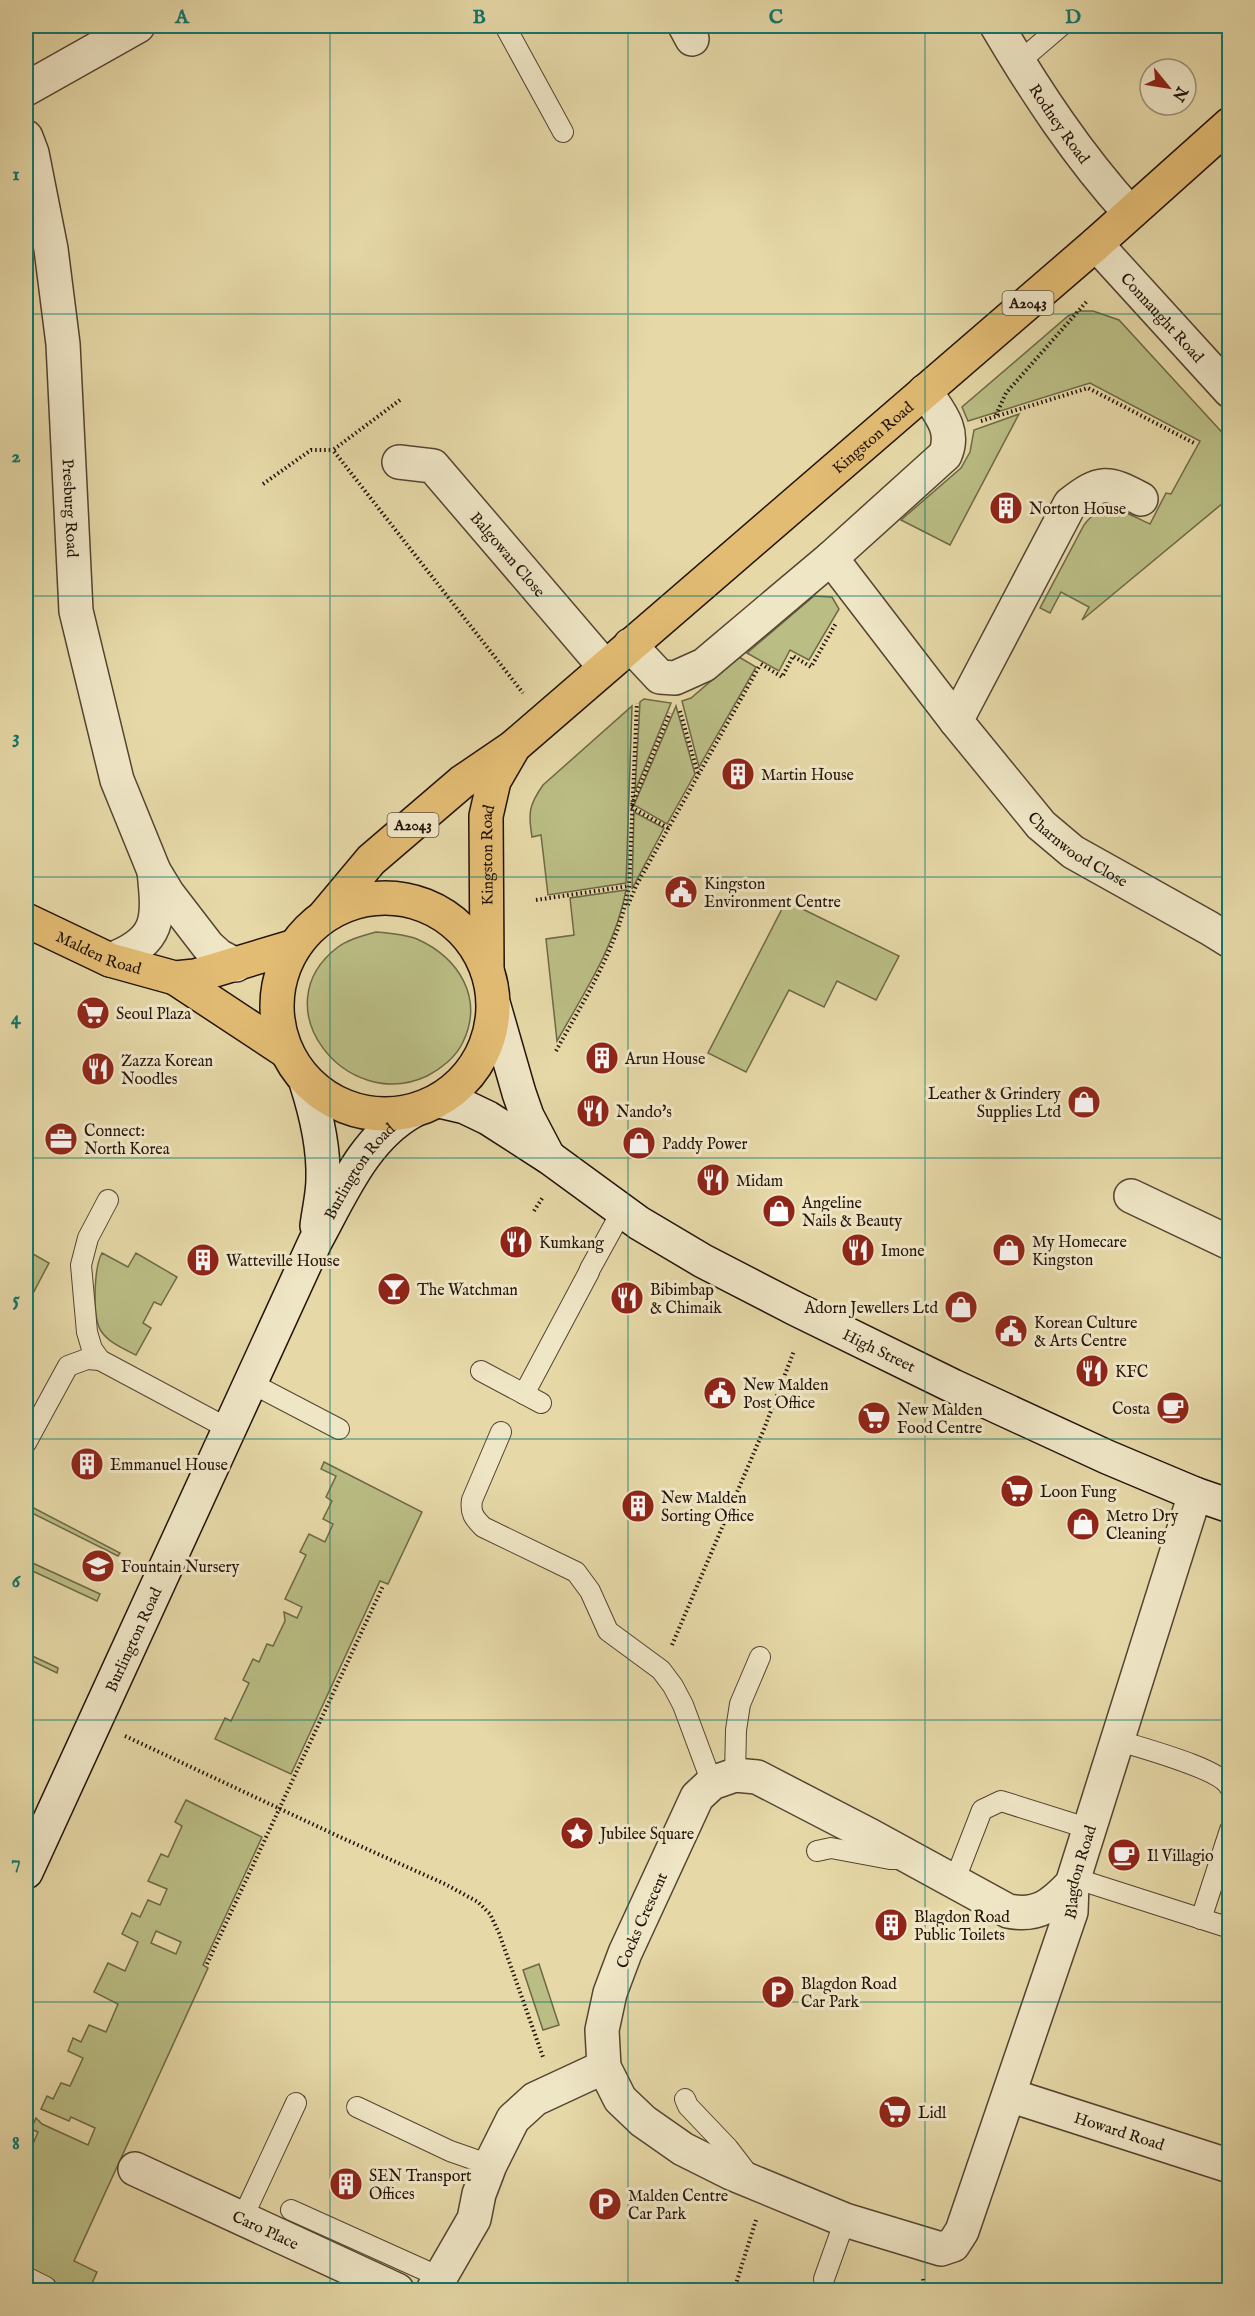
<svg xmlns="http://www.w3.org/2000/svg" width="1255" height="2316" font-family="'IM FELL English',serif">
	<rect width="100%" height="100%" fill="#e6d8a7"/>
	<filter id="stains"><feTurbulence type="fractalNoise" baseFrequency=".00333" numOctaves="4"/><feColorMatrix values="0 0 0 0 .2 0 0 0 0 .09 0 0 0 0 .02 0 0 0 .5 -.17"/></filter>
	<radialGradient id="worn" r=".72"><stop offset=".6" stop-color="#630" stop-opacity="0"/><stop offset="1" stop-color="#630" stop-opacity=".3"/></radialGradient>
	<!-- green -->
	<g fill="#babd84" stroke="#6e6847" stroke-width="1.5" fill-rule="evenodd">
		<path d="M1080 311H1093L1119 320 1230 441 1229 498 1082 620 1089 607 1061 592 1050 613 1040 608 1084 525C1105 496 1125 513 1150 524L1166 493 1171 494 1200 441 1090 383 968 421 962 407 1068 316Z"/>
		<polygon points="1019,414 950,545 901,520 961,468 970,452 974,430"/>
		<polygon points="814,596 832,597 839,609 809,660 790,650 779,671 747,653"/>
		<polygon points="739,657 756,667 699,767 682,701 691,698"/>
		<polygon points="644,699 671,703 635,791 640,702"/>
		<path d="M632 706 626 883 548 895 541 835 532 837C528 813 529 805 543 785Z"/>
		<polygon points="676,706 695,774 667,824 634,805"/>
		<polygon points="634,812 664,828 632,889"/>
		<path d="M626 890C616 945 584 993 557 1041L546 939 574 935 570 898Z"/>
		<polygon points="786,901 899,956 876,1000 837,981 824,1007 789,990 746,1072 708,1053"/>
		<path d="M376 932C390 933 404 934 417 939 459 958 484 998 463 1042 456 1057 441 1069 427 1076 346 1114 260 1006 338 947 349 939 364 935 376 932Z"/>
		<polygon points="26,1250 49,1263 30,1299 26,1297"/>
		<path d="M102 1253 128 1267 136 1253 177 1277 161 1305 154 1302 143 1323 151 1328 136 1355C124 1349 109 1343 101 1331 92 1317 94 1267 102 1253Z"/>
		<polygon points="324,1462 422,1512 388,1584 380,1581 291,1774 215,1739 225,1718 231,1721 249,1683 243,1680 253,1659 259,1662 267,1644 273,1646 285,1621 284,1612 297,1618 302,1607 285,1599 306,1555 300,1552 309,1534 325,1542 333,1524 323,1519 332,1501 326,1497 336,1476 321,1469"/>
		<polygon points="26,1504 120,1553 118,1556 26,1510"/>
		<polygon points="26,1560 100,1594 97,1601 26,1568"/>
		<polygon points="26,1653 58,1668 57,1673 26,1658"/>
		<path d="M186 1800 262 1837 203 1965 208 1968 74 2261 97 2272 89 2290H52L26 2273V2160L38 2132 31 2129 36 2118 42 2124 88 2145 95 2128 71 2117 69 2121 41 2109 47 2096 53 2099 61 2083 70 2086 83 2058 68 2051 73 2038 81 2042 89 2025 106 2032 118 2004 94 1992 108 1963 125 1971 138 1942 122 1934 132 1913 140 1917 148 1900 160 1905 167 1889 148 1881 161 1854 168 1857 182 1826 175 1822ZM156 1931 181 1942 176 1954 151 1943Z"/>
		<polygon points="539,1964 559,2025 543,2030 523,1970"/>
	</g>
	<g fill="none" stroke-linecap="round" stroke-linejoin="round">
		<defs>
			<g id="service">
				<polyline points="505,26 563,132"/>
				<polyline points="1019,62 1061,26"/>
				<polyline points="108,1200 88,1238 81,1265 87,1332 92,1349 100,1360 229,1429"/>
				<polyline points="590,1269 622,1211"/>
				<polyline points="481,1371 541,1403"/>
				<polyline points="251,1383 339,1429"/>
				<polyline points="524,1394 589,1272"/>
				<path d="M501 1432 472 1500C470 1513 474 1518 483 1527L576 1572 590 1591 608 1631 661 1670 673 1686 683 1705 712 1783"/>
				<polyline points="26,1443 68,1366 87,1359 100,1360"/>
				<path d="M1117 1740C1140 1748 1221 1768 1230 1788"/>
				<polyline points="735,1775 736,1730 740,1704 760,1657"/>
				<polyline points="817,1851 831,1848 890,1859 900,1859"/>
				<polyline points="1074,1878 1230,1928"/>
				<polyline points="954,1882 982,1810 1001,1801 1090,1829"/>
				<polyline points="1201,1919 1230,1830"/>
				<polyline points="685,2099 688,2106 728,2148 751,2178"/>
				<polyline points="357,2107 450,2151 490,2165"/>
				<polyline points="291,2210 442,2278"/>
				<polyline points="242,2219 296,2103"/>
				<polyline points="26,2277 46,2287"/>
				<polyline points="824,2279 845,2220"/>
			</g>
			<g id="minor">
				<polyline points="685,26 692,39"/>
				<path id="s1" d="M997 26C1036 92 1078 156 1130 213"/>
				<polyline points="26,89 138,26"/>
				<path id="s2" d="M26 137 32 153 51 249 63 344 76 611 117 780 154 871 168 894 208 946 219 956 236 965"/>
				<path id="s3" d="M1096 244 1230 391"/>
				<path id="s4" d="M399 462 433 466 605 667"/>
				<path id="s5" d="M831 558 956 721 1041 825 1073 852 1209 928 1230 941"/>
				<path d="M630 645 660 677 675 678 704 665 831 558 945 455C956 430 939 412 925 391"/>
				<path d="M956 721 1070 504C1101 480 1107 481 1141 499"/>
				<path d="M110 960C161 941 159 919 154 871"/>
				<polyline points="1131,1196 1230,1243"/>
				<path id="s6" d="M1072 1884C1052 1905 1038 1917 1008 1911L871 1836 757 1777 735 1775 712 1783 697 1797 625 1953 610 1993 602 2030 604 2067 620 2099 643 2121 683 2149 731 2173 845 2220 941 2249 953 2245 962 2231 1071 1912 1072 1884 1195 1494"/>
				<path id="s7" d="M1009 2095 1230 2166"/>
				<path id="s8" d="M135 2169 397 2290"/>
				<polyline points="433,2290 474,2219 479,2194 490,2165 513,2119 535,2099 604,2067"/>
			</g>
			<g id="secondary">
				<polyline points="494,1006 519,1093 527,1116 548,1156"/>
				<path d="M306 1082C316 1113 324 1145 323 1179 323 1194 319 1210 317 1226"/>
				<path id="s9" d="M439 1101 465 1107 488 1118 550 1158 639 1223 703 1261 796 1309 953 1386 1107 1457 1195 1494 1230 1506"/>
				<path id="s10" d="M26 1872 315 1242C341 1195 364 1138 413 1111"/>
			</g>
			<g id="primary">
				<circle cx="385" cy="1006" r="108"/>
				<path id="s11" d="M325 915 371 860 462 782 512 748 1096 244 1230 124"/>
				<path id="s12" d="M26 920 110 960 175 978 195 976 295 946"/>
				<path id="s13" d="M487 969 486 816 494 781 512 750"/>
				<polyline points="175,978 287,1052"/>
			</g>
		</defs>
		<!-- service casing -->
		<use href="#service" stroke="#544431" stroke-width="22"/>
		<!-- minor casing -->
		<use href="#minor" stroke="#544431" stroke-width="36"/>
		<!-- secondary casing -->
		<use href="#secondary" stroke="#23130a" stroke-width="36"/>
		<!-- primary casing -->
		<use href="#primary" stroke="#23130a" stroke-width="36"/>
		<!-- path -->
		<g stroke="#23130a" stroke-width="4" stroke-dasharray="1.5 3" stroke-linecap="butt">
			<polyline points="400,400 333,450 523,693"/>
			<polyline points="996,415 1006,393 1088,300"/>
			<polyline points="981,421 1088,388 1194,443"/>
			<polyline points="263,484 311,450 333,450"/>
			<polyline points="761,664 782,677 793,656 811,667 836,623"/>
			<polyline points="680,711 698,774"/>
			<polyline points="668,828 631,807 670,713"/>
			<polyline points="536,900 629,886"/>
			<polyline points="628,905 636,886 760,665"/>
			<path d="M556 1051C585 998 619 946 629 886L637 703"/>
			<polyline points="534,1211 543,1197"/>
			<polyline points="672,1645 764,1429 794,1351"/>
			<polyline points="125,1736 340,1837 445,1884 478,1902 490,1914 499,1933 543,2057"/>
			<polyline points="207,1964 383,1586"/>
			<polyline points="923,2279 925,2290"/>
			<polyline points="734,2290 756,2220"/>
		</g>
		<!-- service -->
		<use href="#service" stroke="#efe6c6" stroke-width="20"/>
		<!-- minor -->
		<use href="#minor" stroke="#efe6c6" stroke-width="33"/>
		<!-- secondary -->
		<use href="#secondary" stroke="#efe6c6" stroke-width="33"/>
		<!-- primary -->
		<use href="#primary" stroke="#e3bc74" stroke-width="33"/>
	</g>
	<!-- grid -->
	<path fill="none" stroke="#0f766e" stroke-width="1.5" stroke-opacity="0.55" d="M330 26V2290M628 26V2290M925 26V2290M26 314H1230M26 596H1230M26 877H1230M26 1158H1230M26 1439H1230M26 1720H1230M26 2002H1230"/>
	<!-- icons -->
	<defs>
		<symbol id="building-disc" viewBox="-11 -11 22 22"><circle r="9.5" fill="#8f2418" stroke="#efe6c6"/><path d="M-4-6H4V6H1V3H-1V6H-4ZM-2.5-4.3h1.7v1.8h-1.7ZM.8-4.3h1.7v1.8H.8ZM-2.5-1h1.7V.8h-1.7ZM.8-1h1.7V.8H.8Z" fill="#fff"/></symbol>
		<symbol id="civic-disc" viewBox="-11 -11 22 22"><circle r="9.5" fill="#8f2418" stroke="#efe6c6"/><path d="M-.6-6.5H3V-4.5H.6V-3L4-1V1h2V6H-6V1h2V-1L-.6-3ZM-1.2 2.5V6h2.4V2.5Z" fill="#fff"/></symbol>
		<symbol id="supermarket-disc" viewBox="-11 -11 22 22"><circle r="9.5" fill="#8f2418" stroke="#efe6c6"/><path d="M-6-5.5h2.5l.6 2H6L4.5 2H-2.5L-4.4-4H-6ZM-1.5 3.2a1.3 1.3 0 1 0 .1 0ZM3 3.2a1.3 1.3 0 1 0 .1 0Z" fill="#fff"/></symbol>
		<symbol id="restaurant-disc" viewBox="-11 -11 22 22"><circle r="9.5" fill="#8f2418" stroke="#efe6c6"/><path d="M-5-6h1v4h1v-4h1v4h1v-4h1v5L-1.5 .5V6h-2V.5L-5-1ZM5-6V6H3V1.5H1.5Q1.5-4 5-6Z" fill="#fff"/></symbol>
		<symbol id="shop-disc" viewBox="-11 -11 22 22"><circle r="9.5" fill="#8f2418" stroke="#efe6c6"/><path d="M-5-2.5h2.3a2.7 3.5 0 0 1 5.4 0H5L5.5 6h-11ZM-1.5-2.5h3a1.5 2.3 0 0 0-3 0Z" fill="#fff"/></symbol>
		<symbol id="office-disc" viewBox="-11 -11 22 22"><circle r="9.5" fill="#8f2418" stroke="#efe6c6"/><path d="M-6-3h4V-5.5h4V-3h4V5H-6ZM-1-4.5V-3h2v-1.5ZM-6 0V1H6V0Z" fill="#fff"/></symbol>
		<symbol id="bar-disc" viewBox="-11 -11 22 22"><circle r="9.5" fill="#8f2418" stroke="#efe6c6"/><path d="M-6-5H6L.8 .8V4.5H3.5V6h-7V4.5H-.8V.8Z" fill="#fff"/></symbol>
		<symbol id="cafe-disc" viewBox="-11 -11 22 22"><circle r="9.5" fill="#8f2418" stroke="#efe6c6"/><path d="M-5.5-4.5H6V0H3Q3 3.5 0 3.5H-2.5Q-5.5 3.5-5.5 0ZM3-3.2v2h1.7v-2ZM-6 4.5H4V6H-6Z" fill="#fff"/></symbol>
		<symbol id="school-disc" viewBox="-11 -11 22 22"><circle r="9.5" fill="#8f2418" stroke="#efe6c6"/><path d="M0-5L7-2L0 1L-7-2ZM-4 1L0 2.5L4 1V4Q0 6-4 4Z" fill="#fff"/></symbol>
		<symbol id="sight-disc" viewBox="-11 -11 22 22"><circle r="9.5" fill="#8f2418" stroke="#efe6c6"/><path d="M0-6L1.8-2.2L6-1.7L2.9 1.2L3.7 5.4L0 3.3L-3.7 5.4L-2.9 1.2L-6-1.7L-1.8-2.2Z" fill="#fff"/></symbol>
		<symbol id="parking-disc" viewBox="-11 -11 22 22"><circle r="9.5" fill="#8f2418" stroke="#efe6c6"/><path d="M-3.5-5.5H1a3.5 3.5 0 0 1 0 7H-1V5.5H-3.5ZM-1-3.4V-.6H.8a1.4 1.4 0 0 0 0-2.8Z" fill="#fff"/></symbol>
	</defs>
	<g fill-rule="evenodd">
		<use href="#building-disc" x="987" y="489" width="38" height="38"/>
		<use href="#building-disc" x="719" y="755" width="38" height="38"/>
		<use href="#civic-disc" x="662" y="873" width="38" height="38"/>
		<use href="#supermarket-disc" x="74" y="994" width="38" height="38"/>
		<use href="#building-disc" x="583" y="1039" width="38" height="38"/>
		<use href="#restaurant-disc" x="79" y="1050" width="38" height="38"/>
		<use href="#shop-disc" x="1065" y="1083" width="38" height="38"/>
		<use href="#restaurant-disc" x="574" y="1092" width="38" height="38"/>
		<use href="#office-disc" x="42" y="1120" width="38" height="38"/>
		<use href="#shop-disc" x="620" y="1124" width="38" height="38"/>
		<use href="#restaurant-disc" x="694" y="1161" width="38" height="38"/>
		<use href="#shop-disc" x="760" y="1192" width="38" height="38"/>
		<use href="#restaurant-disc" x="497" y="1223" width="38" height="38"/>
		<use href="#restaurant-disc" x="839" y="1231" width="38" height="38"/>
		<use href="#shop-disc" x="990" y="1231" width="38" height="38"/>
		<use href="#building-disc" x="184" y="1241" width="38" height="38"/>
		<use href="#bar-disc" x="375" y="1270" width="38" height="38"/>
		<use href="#restaurant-disc" x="608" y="1279" width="38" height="38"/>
		<use href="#shop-disc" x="942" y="1288" width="38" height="38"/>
		<use href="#civic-disc" x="992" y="1312" width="38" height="38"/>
		<use href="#restaurant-disc" x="1073" y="1352" width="38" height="38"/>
		<use href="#civic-disc" x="701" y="1374" width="38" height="38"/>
		<use href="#cafe-disc" x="1154" y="1389" width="38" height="38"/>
		<use href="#supermarket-disc" x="855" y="1399" width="38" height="38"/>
		<use href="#building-disc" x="68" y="1445" width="38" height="38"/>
		<use href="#supermarket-disc" x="998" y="1472" width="38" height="38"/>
		<use href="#building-disc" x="619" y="1487" width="38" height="38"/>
		<use href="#shop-disc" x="1064" y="1505" width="38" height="38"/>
		<use href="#school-disc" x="79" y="1547" width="38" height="38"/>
		<use href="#sight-disc" x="558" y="1814" width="38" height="38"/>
		<use href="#cafe-disc" x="1105" y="1836" width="38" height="38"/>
		<use href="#building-disc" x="872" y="1906" width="38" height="38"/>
		<use href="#parking-disc" x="759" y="1973" width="38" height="38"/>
		<use href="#supermarket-disc" x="876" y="2093" width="38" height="38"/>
		<use href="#building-disc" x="327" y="2165" width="38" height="38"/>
		<use href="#parking-disc" x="586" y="2185" width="38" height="38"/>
	</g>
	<g text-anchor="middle" stroke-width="6" stroke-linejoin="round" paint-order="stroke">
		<!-- shield labels -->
		<g fill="#efe6c6" stroke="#605242" stroke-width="1.5">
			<rect x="1002.5" y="291" width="51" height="24" rx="4.5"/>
			<rect x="387.5" y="813" width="51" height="24" rx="4.5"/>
		</g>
		<g font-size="15" font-weight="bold" fill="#23130a">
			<text x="1028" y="308">A2043</text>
			<text x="413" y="830">A2043</text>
		</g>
		<!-- street labels -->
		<g font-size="16" fill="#23130a" stroke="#efe6c6">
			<text dy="6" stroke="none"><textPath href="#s1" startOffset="116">Rodney Road</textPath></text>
			<text dy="6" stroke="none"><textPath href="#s3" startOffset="99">Connaught Road</textPath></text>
			<text dy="6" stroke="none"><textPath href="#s11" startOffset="728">Kingston Road</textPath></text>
			<text dy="6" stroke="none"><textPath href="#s2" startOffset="375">Presburg Road</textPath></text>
			<text dy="6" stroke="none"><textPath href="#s4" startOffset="150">Balgowan Close</textPath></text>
			<text dy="6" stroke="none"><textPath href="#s5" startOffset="384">Charnwood Close</textPath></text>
			<text dy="6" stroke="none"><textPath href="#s13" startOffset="114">Kingston Road</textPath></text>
			<text dy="6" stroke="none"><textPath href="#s12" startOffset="80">Malden Road</textPath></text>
			<text dy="6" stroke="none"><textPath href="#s10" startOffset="777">Burlington Road</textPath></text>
			<text dy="6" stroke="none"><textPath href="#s9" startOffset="508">High Street</textPath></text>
			<text dy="6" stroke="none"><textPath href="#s10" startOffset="256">Burlington Road</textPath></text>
			<text dy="6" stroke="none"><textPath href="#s6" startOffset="1516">Blagdon Road</textPath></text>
			<text transform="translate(641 1920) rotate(-66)" y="6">Cocks Crescent</text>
			<text dy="6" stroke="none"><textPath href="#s7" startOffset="116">Howard Road</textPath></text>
			<text dy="6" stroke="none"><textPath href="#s8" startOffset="144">Caro Place</textPath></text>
		</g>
		<!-- poi labels -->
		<g font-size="16" fill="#23130a" stroke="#efe6c6" text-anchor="start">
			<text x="1029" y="514">Norton House</text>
			<text x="761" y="780">Martin House</text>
			<text x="704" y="889">Kingston<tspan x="704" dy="18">Environment Centre</tspan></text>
			<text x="116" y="1019">Seoul Plaza</text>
			<text x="625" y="1064">Arun House</text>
			<text x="121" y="1066">Zazza Korean<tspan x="121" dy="18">Noodles</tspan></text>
			<text x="1061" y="1099" text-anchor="end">Leather &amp; Grindery<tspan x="1061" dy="18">Supplies Ltd</tspan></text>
			<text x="616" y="1117">Nando's</text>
			<text x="84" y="1136">Connect:<tspan x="84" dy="18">North Korea</tspan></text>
			<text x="662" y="1149">Paddy Power</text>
			<text x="736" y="1186">Midam</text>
			<text x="802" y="1208">Angeline<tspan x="802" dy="18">Nails &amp; Beauty</tspan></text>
			<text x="1032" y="1247">My Homecare<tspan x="1032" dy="18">Kingston</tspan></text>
			<text x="539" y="1248">Kumkang</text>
			<text x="881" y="1256">Imone</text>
			<text x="226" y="1266">Watteville House</text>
			<text x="417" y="1295">The Watchman</text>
			<text x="650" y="1295">Bibimbap<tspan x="650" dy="18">&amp; Chimaik</tspan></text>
			<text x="938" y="1313" text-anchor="end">Adorn Jewellers Ltd</text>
			<text x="1034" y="1328">Korean Culture<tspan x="1034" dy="18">&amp; Arts Centre</tspan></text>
			<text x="1115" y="1377">KFC</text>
			<text x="743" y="1390">New Malden<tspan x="743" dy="18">Post Office</tspan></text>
			<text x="1150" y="1414" text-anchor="end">Costa</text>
			<text x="897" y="1415">New Malden<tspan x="897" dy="18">Food Centre</tspan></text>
			<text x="110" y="1470">Emmanuel House</text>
			<text x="1040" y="1497">Loon Fung</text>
			<text x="661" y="1503">New Malden<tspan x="661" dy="18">Sorting Office</tspan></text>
			<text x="1106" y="1521">Metro Dry<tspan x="1106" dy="18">Cleaning</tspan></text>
			<text x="121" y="1572">Fountain Nursery</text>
			<text x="600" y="1839">Jubilee Square</text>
			<text x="1147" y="1861">Il Villagio</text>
			<text x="914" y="1922">Blagdon Road<tspan x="914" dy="18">Public Toilets</tspan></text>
			<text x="801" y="1989">Blagdon Road<tspan x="801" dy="18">Car Park</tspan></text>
			<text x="918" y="2118">Lidl</text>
			<text x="369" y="2181">SEN Transport<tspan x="369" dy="18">Offices</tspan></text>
			<text x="628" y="2201">Malden Centre<tspan x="628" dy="18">Car Park</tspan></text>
		</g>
	</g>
	<!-- margin -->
	<rect width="1255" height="2316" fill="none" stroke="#e6d8a7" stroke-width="66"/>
	<!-- north arrow -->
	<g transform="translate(1168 87) rotate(120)"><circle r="28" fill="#efe6c6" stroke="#9d927b" stroke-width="1.5"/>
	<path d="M0-4.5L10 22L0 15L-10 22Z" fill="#8f2418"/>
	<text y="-9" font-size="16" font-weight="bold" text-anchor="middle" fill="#23130a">N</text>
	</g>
	<rect x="33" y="33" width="1189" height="2250" fill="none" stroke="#0f766e" stroke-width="2"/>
	<g font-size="20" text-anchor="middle" font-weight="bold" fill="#0f766e">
		<text x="182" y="23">A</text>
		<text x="479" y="23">B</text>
		<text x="776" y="23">C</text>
		<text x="1073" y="23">D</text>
		<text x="16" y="180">1</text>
		<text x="16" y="462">2</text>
		<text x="16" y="743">3</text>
		<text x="16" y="1024">4</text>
		<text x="16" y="1305">5</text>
		<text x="16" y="1587">6</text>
		<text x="16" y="1868">7</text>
		<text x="16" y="2149">8</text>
	</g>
	<rect width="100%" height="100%" filter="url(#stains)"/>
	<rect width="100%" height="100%" fill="url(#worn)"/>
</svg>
